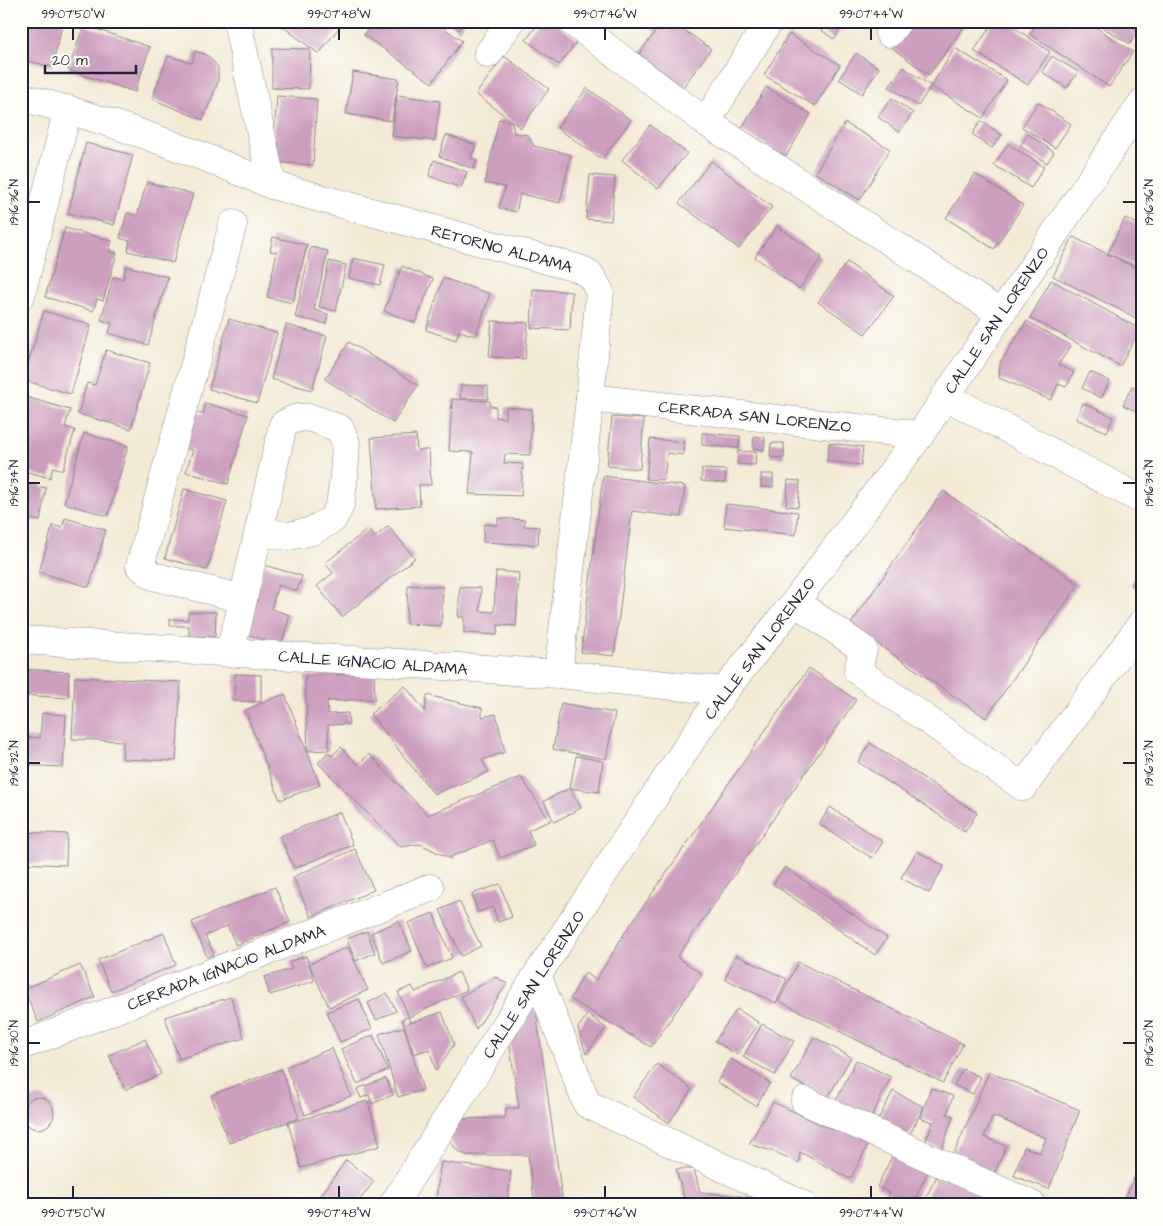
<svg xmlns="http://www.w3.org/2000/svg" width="1163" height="1226" font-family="'Architects Daughter',sans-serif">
	<rect width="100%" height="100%" fill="#fdfcf7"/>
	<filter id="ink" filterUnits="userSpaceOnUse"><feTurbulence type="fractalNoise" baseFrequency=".02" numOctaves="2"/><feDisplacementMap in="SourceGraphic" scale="10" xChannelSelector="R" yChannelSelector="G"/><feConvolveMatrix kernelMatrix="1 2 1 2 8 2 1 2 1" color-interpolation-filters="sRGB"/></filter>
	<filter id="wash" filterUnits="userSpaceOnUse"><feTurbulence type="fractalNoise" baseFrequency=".0096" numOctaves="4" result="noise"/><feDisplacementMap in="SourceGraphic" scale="20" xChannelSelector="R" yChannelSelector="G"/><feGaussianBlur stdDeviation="1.12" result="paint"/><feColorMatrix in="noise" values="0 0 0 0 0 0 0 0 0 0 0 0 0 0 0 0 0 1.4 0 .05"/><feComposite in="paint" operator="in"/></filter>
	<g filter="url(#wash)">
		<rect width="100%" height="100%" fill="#f3ead4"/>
		<g id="blocks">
			<!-- building -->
			<g fill="#cc9ec0">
				<polygon points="21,21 63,21 52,67 21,59"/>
				<polygon points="285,21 333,21 340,26 319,54 282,26"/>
				<polygon points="374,21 401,21 407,25 410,21 434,21 462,41 432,83 364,35"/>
				<polygon points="447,21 465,21 459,30"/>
				<polygon points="540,21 552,21 578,40 559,65 526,40"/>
				<polygon points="640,21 671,21 711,49 683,87 639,54 655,32"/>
				<polygon points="701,21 718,21 711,29"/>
				<polygon points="808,21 846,21 834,39"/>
				<polygon points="910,21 962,21 966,24 929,75 891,47"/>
				<polygon points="994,21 1005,21 1050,52 1028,85 974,51"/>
				<polygon points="1038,21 1086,21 1133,52 1109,87 1030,34"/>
				<polygon points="1092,21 1142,21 1142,25 1130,44"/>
				<polygon points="84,25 150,47 135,92 68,70"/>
				<polygon points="789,34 840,65 815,106 764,75"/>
				<polygon points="272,48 310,49 309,89 272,88"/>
				<polygon points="955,48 1007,80 983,118 931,86"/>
				<polygon points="195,51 207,55 218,67 218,82 203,120 152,99 168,56 192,63"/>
				<polygon points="856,53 879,68 862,94 839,79"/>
				<polygon points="504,56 549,89 521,128 476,94"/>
				<polygon points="1052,56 1078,72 1067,88 1042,72"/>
				<polygon points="903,67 931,86 918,106 889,87"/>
				<polygon points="353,72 399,79 392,121 346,114"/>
				<polygon points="766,87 811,114 786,156 741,130"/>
				<polygon points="587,88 631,120 602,159 557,128"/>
				<polygon points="397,95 440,101 435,141 392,136"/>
				<polygon points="277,96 317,99 313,165 272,162"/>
				<polygon points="892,98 913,113 899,132 878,117"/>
				<polygon points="1038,102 1071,124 1055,148 1022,127"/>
				<polygon points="499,119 512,122 514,133 528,135 534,146 571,155 560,203 520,194 516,212 499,208 505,187 485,183"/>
				<polygon points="981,121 1002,135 992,148 972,134"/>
				<polygon points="845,123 890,149 860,200 815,173"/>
				<polygon points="650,125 687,153 658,189 622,160"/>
				<polygon points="1028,134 1054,152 1047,163 1020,146"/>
				<polygon points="446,135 476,145 471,158 477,160 474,169 439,156"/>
				<polygon points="86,143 133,155 114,225 68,213"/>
				<polygon points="1008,144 1044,167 1031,188 994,165"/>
				<polygon points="434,160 467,172 461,188 429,176"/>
				<polygon points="711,161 772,207 739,249 679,203"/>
				<polygon points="975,174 1023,205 994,249 946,218"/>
				<polygon points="590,175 615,177 611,221 586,219"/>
				<polygon points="147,182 193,194 173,263 128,251 130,241 120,238 127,213 137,216"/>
				<polygon points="1125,218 1142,226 1142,269 1108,253"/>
				<polygon points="777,226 822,257 799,289 755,257"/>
				<polygon points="65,228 112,241 109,251 117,253 103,301 97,299 93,311 45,297"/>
				<polygon points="273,237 307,245 293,303 267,297 277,252 270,251"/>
				<polygon points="1073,237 1142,271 1142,291 1139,296 1142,297 1142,321 1053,276"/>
				<polygon points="311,247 328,251 314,310 328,314 326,324 295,317"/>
				<polygon points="353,258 385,265 380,285 349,278"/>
				<polygon points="329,261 346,265 336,311 319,307"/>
				<polygon points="847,262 894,296 865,334 818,302"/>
				<polygon points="126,266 168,277 148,345 109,333 112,323 101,320 113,277 123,279"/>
				<polygon points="402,266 433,279 415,323 384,311"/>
				<polygon points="443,278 490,294 476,336 459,331 456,340 426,330"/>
				<polygon points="1051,280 1140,329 1120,366 1030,318"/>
				<polygon points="533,289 572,292 570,330 531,328"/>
				<polygon points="44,311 91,325 71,394 23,380"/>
				<polygon points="229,319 277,333 257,403 209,389"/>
				<polygon points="492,321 528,323 525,359 489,357"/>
				<polygon points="1027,321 1071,346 1058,365 1074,372 1066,387 1058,384 1051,400 999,378 1000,363"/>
				<polygon points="286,325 327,336 312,390 271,379"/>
				<polygon points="349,342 418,385 393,423 325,379"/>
				<polygon points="106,350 150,363 131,429 78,414 87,383 95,385"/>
				<polygon points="1090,372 1110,381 1101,398 1082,388"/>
				<polygon points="461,385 488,386 488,399 460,398"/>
				<polygon points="1132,386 1142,391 1142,414 1123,405"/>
				<polygon points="23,396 70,410 65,427 75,430 63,470 53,467 50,478 21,470 21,402"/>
				<polygon points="452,399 490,401 490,406 496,407 496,417 505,418 506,407 532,409 530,455 505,454 504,463 523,464 521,496 469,494 473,452 449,451"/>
				<polygon points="205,403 248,415 228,484 186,472 193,450 183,448 193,412 203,414"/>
				<polygon points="1083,403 1113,417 1107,432 1076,419"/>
				<polygon points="612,417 644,419 640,469 607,466"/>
				<polygon points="84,433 128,446 108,516 64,503"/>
				<polygon points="702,433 740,436 739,448 702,445"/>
				<polygon points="416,435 417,450 429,450 431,485 419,485 420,506 376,509 371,438"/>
				<polygon points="754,436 765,438 764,450 753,448"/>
				<polygon points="650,439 684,442 683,455 667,453 664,480 646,479"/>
				<polygon points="771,443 784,443 784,458 770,457"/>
				<polygon points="829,443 863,447 861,465 827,461"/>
				<polygon points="738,451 756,452 755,465 737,464"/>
				<polygon points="702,469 726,470 725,483 701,481"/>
				<rect x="761" y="474" width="12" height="13"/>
				<polygon points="603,476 685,486 681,517 632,511 614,656 581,652"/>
				<polygon points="788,480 800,481 798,507 786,506"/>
				<polygon points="21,483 46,488 40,521 21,518"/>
				<polygon points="184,489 227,501 207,570 165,558"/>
				<polygon points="943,491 1079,584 986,718 850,625"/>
				<polygon points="726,504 798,512 796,535 724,527"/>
				<polygon points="65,518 106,530 89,587 39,572 53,525 62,528"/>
				<polygon points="498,518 525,520 524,526 539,527 538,545 483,542 484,524 498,525"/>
				<polygon points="388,526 415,558 342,617 317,586 333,573 325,563 368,529 375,537"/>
				<polygon points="264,565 302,576 297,591 278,585 271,609 290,615 281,645 244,633"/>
				<polygon points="1142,566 1142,591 1131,585"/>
				<polygon points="496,571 519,573 516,626 498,625 497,635 464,633 464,617 458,617 460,587 481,588 480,611 494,612"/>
				<polygon points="408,585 443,587 441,626 406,624"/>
				<polygon points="188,612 216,612 215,637 189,636 189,626 170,626 170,619 188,620"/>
				<polygon points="809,668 856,700 677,957 702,974 651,1047 570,999 585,973 596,980 626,931"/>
				<polygon points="21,669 69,672 68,698 21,695"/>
				<polygon points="374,673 375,699 327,701 328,714 348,713 349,724 328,725 329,750 308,751 305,676"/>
				<polygon points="235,674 261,675 261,702 234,701"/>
				<polygon points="75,677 181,682 176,761 122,759 123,741 72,739"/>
				<polygon points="405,686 425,711 427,695 482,708 482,717 496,714 505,752 482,760 489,772 434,794 370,714"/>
				<polygon points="285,694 320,785 280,800 245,710"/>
				<polygon points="561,703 615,713 606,759 553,749"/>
				<polygon points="42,713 66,715 63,767 21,765 21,737 40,738"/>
				<polygon points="870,743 977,813 965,832 858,762"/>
				<polygon points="341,747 358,765 369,754 428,815 521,777 550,821 528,830 534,845 500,858 493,840 450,857 451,859 420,844 401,847 318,763 328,752 332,756"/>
				<polygon points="576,756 603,761 599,792 570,788"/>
				<polygon points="570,788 581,808 554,822 544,801"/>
				<polygon points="830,807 883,842 872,858 819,824"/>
				<polygon points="340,812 353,845 294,868 280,836"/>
				<polygon points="21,832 67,834 66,865 21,863"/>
				<polygon points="355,849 374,890 311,917 293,877"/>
				<polygon points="917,851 944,866 929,893 901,878"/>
				<polygon points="785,867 887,938 875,955 773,884"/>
				<polygon points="500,884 512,917 498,922 493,907 478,912 472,894"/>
				<polygon points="275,887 290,922 236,945 227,926 205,936 214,954 207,957 192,922"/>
				<polygon points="459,901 481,946 461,956 440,910"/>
				<polygon points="433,913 452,958 427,968 408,923"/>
				<polygon points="399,921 412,951 383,963 371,933"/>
				<polygon points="367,931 375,953 355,961 347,939"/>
				<polygon points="164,933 176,965 111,991 98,960"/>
				<polygon points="348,947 368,990 329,1007 309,964"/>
				<polygon points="736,955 787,979 776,1003 725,979"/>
				<polygon points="306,956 314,981 270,995 264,977 292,969 289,962"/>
				<polygon points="798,962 963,1044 943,1083 779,1001"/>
				<polygon points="80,965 95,997 38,1022 24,989"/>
				<polygon points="459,972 467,990 409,1017 398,992 412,986 415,992"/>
				<polygon points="496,977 507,984 476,1029 461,996"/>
				<polygon points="387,993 396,1011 376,1020 368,1003"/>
				<polygon points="534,996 563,1205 535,1205 528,1155 466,1155 458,1151 453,1145 450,1139 455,1119 505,1118 506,1108 519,1108 508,1032"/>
				<polygon points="231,997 244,1038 179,1059 165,1017"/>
				<polygon points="359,999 372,1029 340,1042 327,1012"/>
				<polygon points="737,1009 759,1023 737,1055 715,1041"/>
				<polygon points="442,1012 454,1044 436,1071 429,1049 414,1054 402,1019 408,1017 410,1023"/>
				<polygon points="588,1014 606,1028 586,1054 578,1028"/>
				<polygon points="762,1024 794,1041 775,1075 743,1057"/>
				<polygon points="404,1027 423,1090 398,1097 379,1034"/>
				<polygon points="373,1035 388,1070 357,1084 341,1049"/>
				<polygon points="814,1037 851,1057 827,1099 791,1079"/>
				<polygon points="145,1039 161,1074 125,1090 109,1055"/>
				<polygon points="332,1048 351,1096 305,1115 286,1067"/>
				<polygon points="731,1059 770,1083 756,1106 717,1082"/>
				<polygon points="856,1060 891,1077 870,1120 835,1103"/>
				<polygon points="657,1064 692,1089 669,1123 633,1097"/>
				<polygon points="281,1069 299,1118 229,1143 211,1095"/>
				<polygon points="963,1069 981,1077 973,1094 954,1085"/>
				<polygon points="989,1072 1080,1110 1049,1189 1014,1176 1024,1147 1040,1153 1046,1138 993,1116 984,1137 1006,1146 994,1174 953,1156"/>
				<polygon points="386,1078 393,1095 372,1104 369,1095 361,1098 357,1089"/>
				<polygon points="931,1088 953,1096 947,1114 953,1116 942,1148 925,1143 933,1122 920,1118"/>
				<polygon points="893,1091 924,1107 909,1136 878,1120"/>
				<circle cx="38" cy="1113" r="16"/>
				<polygon points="368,1101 380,1146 301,1168 288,1123"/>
				<polygon points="773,1102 833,1130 873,1136 850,1179 800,1152 799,1163 775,1152 749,1144"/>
				<polygon points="895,1150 930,1167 912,1205 884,1205 890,1193 877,1187"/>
				<polygon points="346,1160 374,1181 356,1205 314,1205"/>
				<polygon points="441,1162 511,1171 507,1205 435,1205"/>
				<polygon points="676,1169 694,1169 700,1192 754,1198 753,1205 686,1205"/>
				<polygon points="938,1174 1005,1205 922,1205"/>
				<polygon points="1135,1176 1142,1179 1142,1205 1122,1205"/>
			</g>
		</g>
	</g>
	<g filter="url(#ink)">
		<use href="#blocks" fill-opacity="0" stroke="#8a8688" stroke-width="1"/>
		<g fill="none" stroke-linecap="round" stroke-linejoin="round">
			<defs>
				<g id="minor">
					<polyline points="237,21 272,185 580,269 591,276 600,292 590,398 558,674"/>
					<polyline points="571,21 706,122 1000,313"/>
					<polyline points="889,33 898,21"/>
					<polyline points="488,54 511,21"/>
					<path d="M21 97C107 119 191 150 272 185"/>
					<polyline points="706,122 769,21"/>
					<polyline points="233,224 140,566 153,576 243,599"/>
					<polyline points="21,295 68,109"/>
					<polyline points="945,396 1142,500"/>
					<polyline points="590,398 920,435"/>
					<polyline points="795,602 863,649 858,671 1023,787 1142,623"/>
					<polyline points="21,640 371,661 558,674 724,691"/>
					<path d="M229 653 238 622 243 599 283 425C305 410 318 421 340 429L346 443 344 476 340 505 333 519 312 531 289 536 259 532"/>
					<polyline points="537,975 587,1104 803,1205"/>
					<polyline points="21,1046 430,888"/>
					<polyline points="805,1101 1032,1205"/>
					<polyline points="393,1205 537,975 724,691 795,602 920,435 1142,103"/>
				</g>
			</defs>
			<!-- minor casing -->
			<use href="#minor" stroke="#8a8688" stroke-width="29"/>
			<!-- minor -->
			<use href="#minor" stroke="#fff" stroke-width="28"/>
		</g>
	</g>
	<!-- ticks -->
	<path fill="none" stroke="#22223b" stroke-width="2" d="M73 28V40M339 28V40M605 28V40M871 28V40M28 202H40M1123 202H1136M28 483H40M1123 483H1136M28 763H40M1123 763H1136M28 1043H40M1123 1043H1136M73 1186V1198M339 1186V1198M605 1186V1198M871 1186V1198"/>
	<g text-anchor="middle" stroke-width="5" stroke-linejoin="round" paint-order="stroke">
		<!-- street labels -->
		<g font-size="16" fill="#22223b" stroke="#fdfcf7">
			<text transform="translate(502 248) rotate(15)" y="6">RETORNO ALDAMA</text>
			<text transform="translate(996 320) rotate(-56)" y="6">CALLE SAN LORENZO</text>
			<text transform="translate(755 416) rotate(6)" y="6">CERRADA SAN LORENZO</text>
			<text transform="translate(759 648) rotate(-53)" y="6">CALLE SAN LORENZO</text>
			<text transform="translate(373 662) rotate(4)" y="6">CALLE IGNACIO ALDAMA</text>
			<text transform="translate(226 967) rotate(-21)" y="6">CERRADA IGNACIO ALDAMA</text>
			<text transform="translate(533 984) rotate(-57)" y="6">CALLE SAN LORENZO</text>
		</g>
	</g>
	<!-- margin -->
	<rect width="1163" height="1226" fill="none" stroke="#fdfcf7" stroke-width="55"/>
	<!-- scale -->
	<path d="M45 65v8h91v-8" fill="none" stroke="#22223b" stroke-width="2.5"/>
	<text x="52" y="65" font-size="15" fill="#22223b" stroke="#fdfcf7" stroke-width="4" paint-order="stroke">20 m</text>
	<rect x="28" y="28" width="1108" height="1170" fill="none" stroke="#22223b" stroke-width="2"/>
	<g font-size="12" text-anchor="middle" fill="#22223b">
		<text x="73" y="18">99°07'50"W</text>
		<text x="339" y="18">99°07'48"W</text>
		<text x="605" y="18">99°07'46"W</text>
		<text x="871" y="18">99°07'44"W</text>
		<text transform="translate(14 202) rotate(-90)" y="4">19°16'36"N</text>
		<text transform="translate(1149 202) rotate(-90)" y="4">19°16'36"N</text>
		<text transform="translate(14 483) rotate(-90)" y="4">19°16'34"N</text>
		<text transform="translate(1149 483) rotate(-90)" y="4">19°16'34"N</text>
		<text transform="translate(14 763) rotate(-90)" y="4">19°16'32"N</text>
		<text transform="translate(1149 763) rotate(-90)" y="4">19°16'32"N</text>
		<text transform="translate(14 1043) rotate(-90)" y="4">19°16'30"N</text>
		<text transform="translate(1149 1043) rotate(-90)" y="4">19°16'30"N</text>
		<text x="73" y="1217">99°07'50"W</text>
		<text x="339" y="1217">99°07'48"W</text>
		<text x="605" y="1217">99°07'46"W</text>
		<text x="871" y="1217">99°07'44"W</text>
	</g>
</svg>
